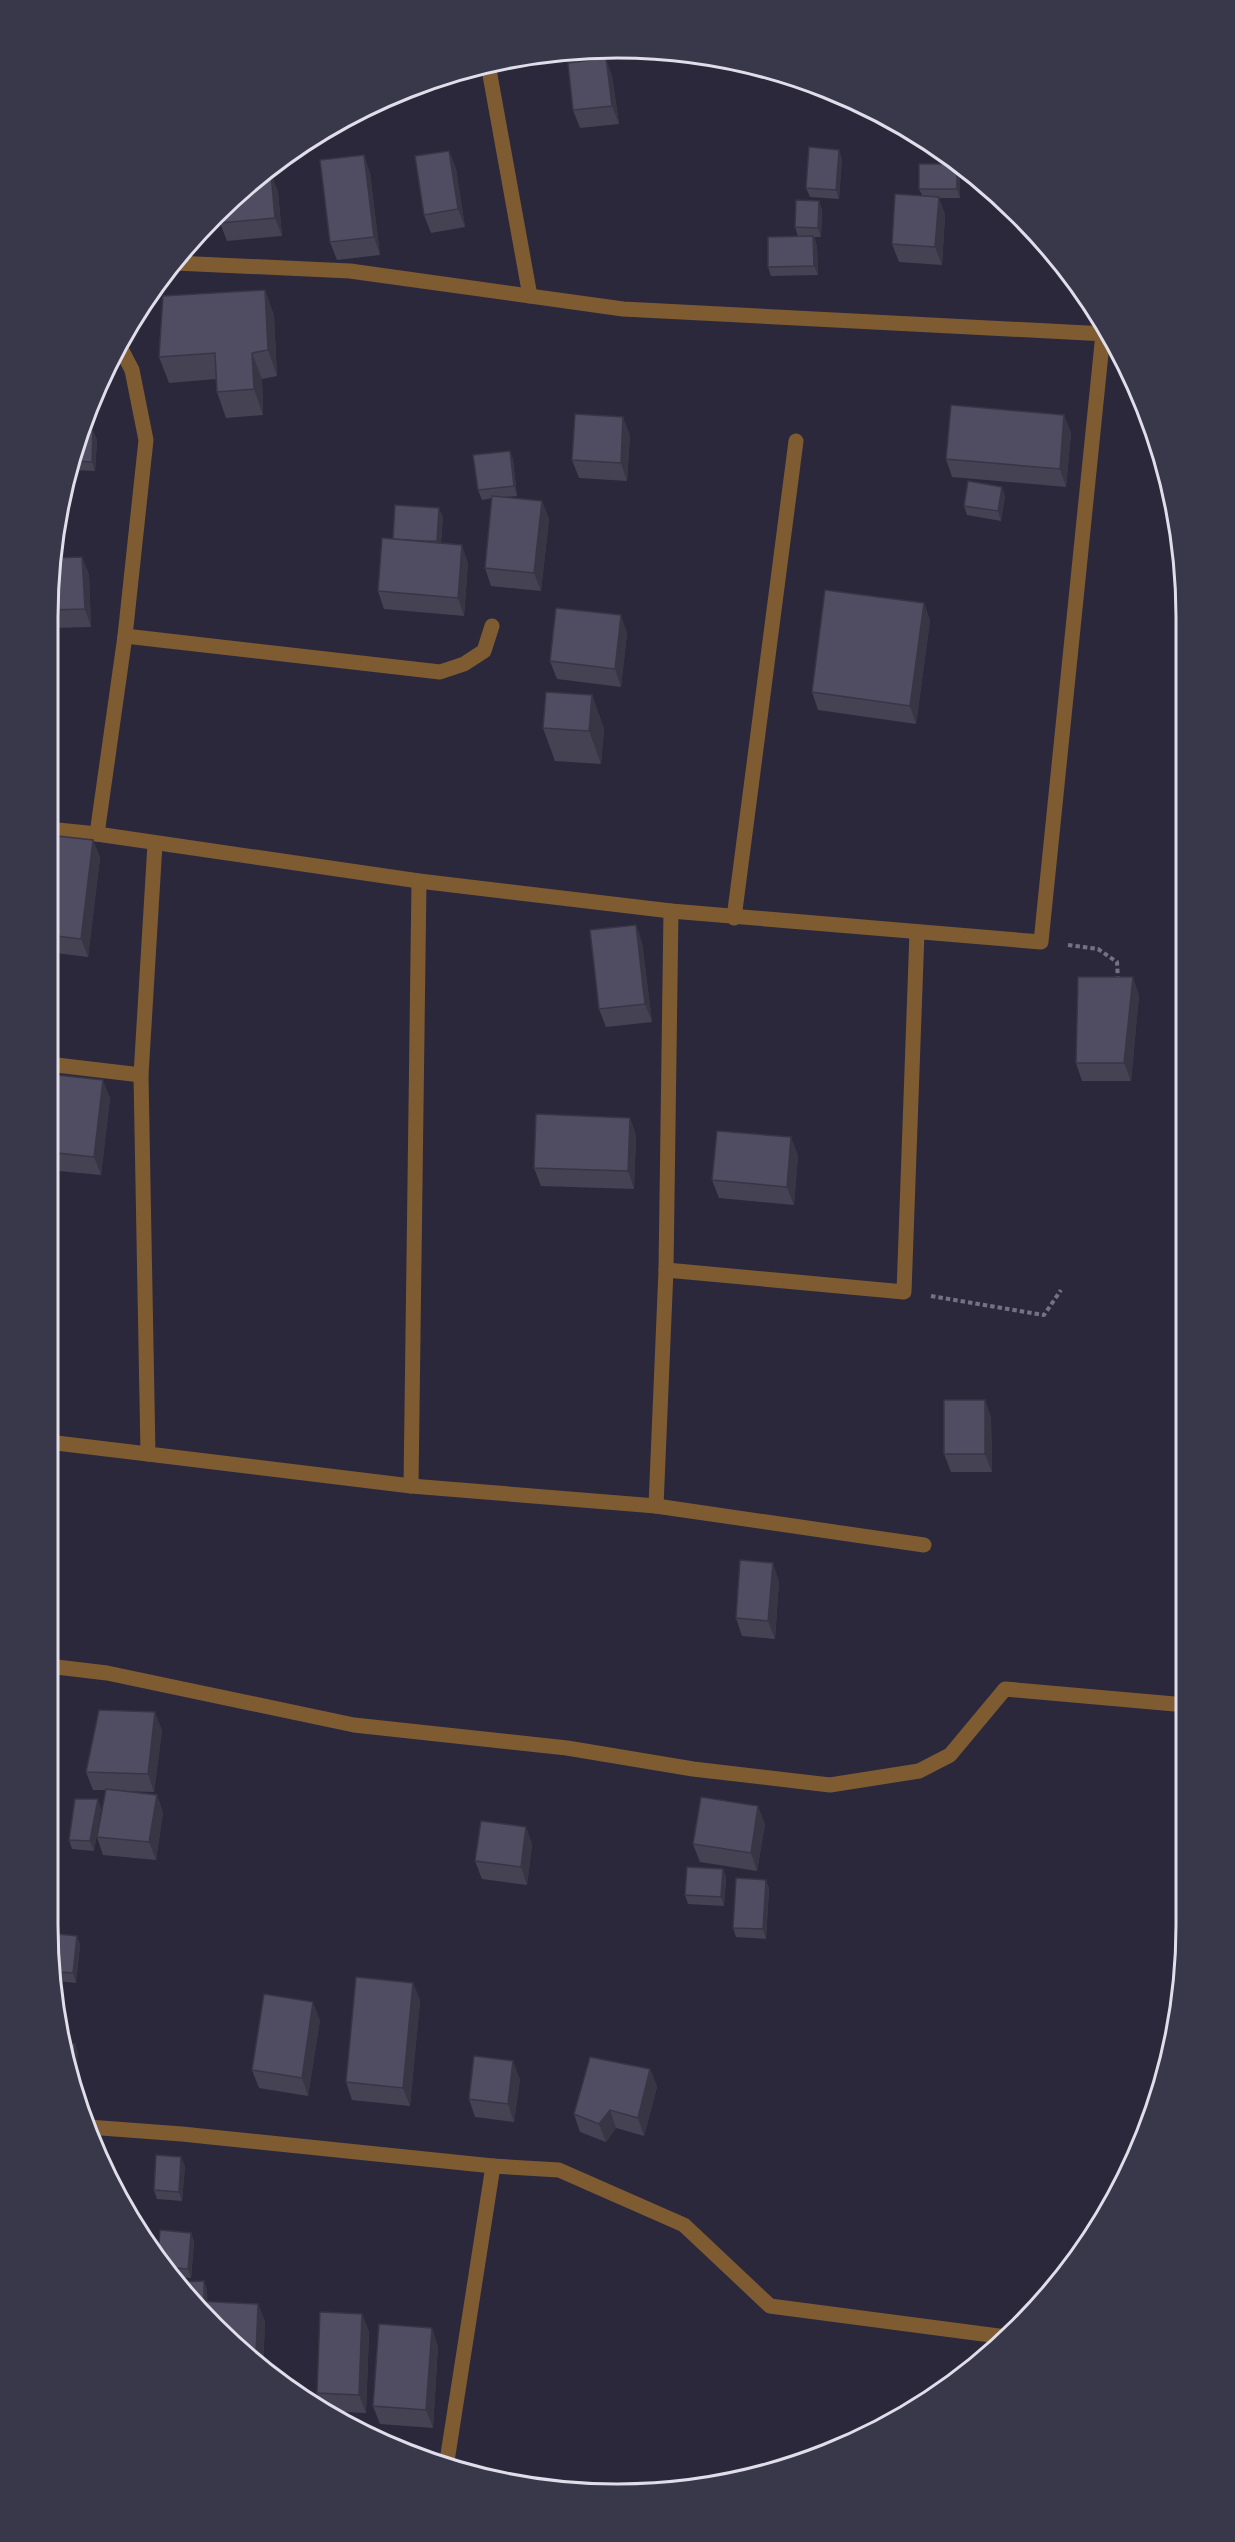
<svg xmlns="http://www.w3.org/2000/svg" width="1235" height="2542" font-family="Commissioner,sans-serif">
	<rect width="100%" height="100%" fill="#2b283c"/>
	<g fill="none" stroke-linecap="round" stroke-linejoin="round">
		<!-- path -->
		<g stroke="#737182" stroke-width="4" stroke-dasharray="4.5 3" stroke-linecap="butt">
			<polyline points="1068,945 1098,949 1117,962 1118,980"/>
			<polyline points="931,1296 1044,1315 1061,1290"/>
		</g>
		<!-- lane -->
		<polyline stroke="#7f5b32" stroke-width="15" points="125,636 440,672 464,664 484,651 492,626"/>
		<!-- street -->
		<g stroke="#7f5b32" stroke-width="15">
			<polyline points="488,64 530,296"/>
			<polyline points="175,263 350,271 623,309 1106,334"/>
			<polyline points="48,829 97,834 419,881 671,911 1041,942 1103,334"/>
			<polyline points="97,834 125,636 146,440 132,370 120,347"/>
			<polyline points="155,844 141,1075 148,1454 411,1486 656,1506 666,1270 904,1292 917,932"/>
			<polyline points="734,918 796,441"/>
			<polyline points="48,1064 141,1075"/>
			<polyline points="666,1270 671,911"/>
			<polyline points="48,1442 148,1454"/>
			<polyline points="411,1486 419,881"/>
			<polyline points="656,1506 924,1545"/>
			<polyline points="48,1666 107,1673 354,1725 567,1748 693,1769 830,1785 919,1771 950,1755 1005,1689 1186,1705"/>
			<polyline points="88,2127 182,2134 493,2166 447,2461"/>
			<polyline points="493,2166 559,2170 684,2225 770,2306 1006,2337"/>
		</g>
	</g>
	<!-- wall -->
	<g fill="#454254">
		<polygon points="612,76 619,124 580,128 573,110"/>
		<polygon points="449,151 456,169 465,227 431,233 424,215"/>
		<polygon points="842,159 839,199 810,197 806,188"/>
		<polygon points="370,173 380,255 337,260 330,242"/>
		<polygon points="960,173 960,198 939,198 945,215 942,265 899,262 892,244 922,195 919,189"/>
		<polygon points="271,174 278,192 282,236 227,241 220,223"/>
		<polygon points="819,201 822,211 821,237 814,237 817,246 818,275 771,276 768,267 798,236 795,227"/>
		<polygon points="265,290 274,316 277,376 262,379 263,415 226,418 217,392 216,379 169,383 159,357"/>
		<polygon points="1064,415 1071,433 1066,487 952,477 946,459"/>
		<polygon points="82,430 93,431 97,440 95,471 70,470"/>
		<polygon points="630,435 627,481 579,478 572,460"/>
		<polygon points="510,451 513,460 517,496 504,497 542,501 549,519 541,591 491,586 485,568 492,498 482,500 478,490"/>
		<polygon points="1005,496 1001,521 967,515 964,506"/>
		<polygon points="443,517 441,543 468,563 464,616 384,609 378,591 393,539"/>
		<polygon points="82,557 89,575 91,627 48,628 48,617 54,558"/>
		<polygon points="924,603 930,621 916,724 818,710 812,692"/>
		<polygon points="627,633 621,687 557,679 550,661"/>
		<polygon points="592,695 604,729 601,764 555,761 543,728"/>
		<polygon points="48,835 93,840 100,858 88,957 48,952"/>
		<polygon points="636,925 642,943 652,1022 606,1027 599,1009"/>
		<polygon points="1139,995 1131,1081 1082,1081 1076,1063"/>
		<polygon points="48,1074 110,1098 101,1175 48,1170"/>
		<polygon points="630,1118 636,1136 634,1189 541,1186 534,1168"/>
		<polygon points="798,1155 794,1205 719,1198 712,1180"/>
		<polygon points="985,1400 991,1418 992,1472 951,1472 944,1454"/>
		<polygon points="779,1581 775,1639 742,1636 736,1618"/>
		<polygon points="162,1730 154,1792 122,1791 157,1795 163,1813 156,1860 103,1855 97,1837 106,1790 93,1790 86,1772"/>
		<polygon points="101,1808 94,1851 72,1849 69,1840"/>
		<polygon points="765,1824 757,1871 700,1862 693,1844"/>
		<polygon points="526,1827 532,1845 527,1885 482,1879 475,1861"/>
		<polygon points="723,1869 726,1878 724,1906 688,1904 685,1895"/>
		<polygon points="766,1880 769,1889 766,1939 736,1937 733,1928"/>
		<polygon points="49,1933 77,1936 80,1945 76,1983 57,1981"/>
		<polygon points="413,1983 420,2001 410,2106 352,2100 346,2082"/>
		<polygon points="320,2020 308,2096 259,2088 252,2070"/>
		<polygon points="650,2069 657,2087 644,2136 616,2128 606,2142 580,2132 574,2114"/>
		<polygon points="520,2079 514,2122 475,2117 469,2099"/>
		<polygon points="185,2166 182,2201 157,2199 154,2190"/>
		<polygon points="191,2233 194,2242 191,2278 171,2276 166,2271 158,2257"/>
		<polygon points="204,2281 207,2290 207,2302 258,2304 265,2322 263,2367 242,2352 176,2282"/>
		<polygon points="362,2314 369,2332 366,2413 324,2411 317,2393"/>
		<polygon points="438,2346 433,2428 380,2424 373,2406"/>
	</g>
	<!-- shaded-wall -->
	<g fill="#383645">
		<polygon points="606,58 612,76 619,124 612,106"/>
		<polygon points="839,150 842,159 839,199 836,190"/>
		<polygon points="449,151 456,169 465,227 458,209"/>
		<polygon points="364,155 370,173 380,255 374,237"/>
		<polygon points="957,164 960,173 960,198 957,189"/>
		<polygon points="271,174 278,192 282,236 275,218"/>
		<polygon points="939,197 945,215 942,265 935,247"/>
		<polygon points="819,201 822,211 821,237 818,228"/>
		<polygon points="813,236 817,246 818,275 814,266"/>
		<polygon points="265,290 274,316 277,376 268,350"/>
		<polygon points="252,353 262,379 263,415 254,389"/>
		<polygon points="1064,415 1071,433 1066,487 1060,469"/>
		<polygon points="623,417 630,435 627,481 621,463"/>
		<polygon points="93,431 97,440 95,471 92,462"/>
		<polygon points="510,451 513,460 517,496 514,486"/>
		<polygon points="1002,487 1005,496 1001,521 998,511"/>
		<polygon points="542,501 549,519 541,591 534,573"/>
		<polygon points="439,508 443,517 440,550 437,541"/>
		<polygon points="462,545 468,563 464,616 458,598"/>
		<polygon points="82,557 89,575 91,627 85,609"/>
		<polygon points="924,603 930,621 916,724 910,706"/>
		<polygon points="621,615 627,633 621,687 615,669"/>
		<polygon points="592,695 604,729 601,764 589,731"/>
		<polygon points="93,840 100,858 88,957 81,939"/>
		<polygon points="636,925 642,943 652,1022 645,1004"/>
		<polygon points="1133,977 1139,995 1131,1081 1124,1063"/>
		<polygon points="103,1080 110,1098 101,1175 94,1157"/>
		<polygon points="630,1118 636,1136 634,1189 628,1171"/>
		<polygon points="791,1137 798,1155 794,1205 787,1187"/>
		<polygon points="985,1400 991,1418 992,1472 985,1454"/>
		<polygon points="773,1563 779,1581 775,1639 768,1621"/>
		<polygon points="155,1712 162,1730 154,1792 148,1774"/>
		<polygon points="157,1795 163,1813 156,1860 149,1842"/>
		<polygon points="98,1799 101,1808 94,1851 90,1841"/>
		<polygon points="758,1806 765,1824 757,1871 751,1853"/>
		<polygon points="526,1827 532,1845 527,1885 521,1867"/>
		<polygon points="723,1869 726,1878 724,1906 721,1897"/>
		<polygon points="766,1880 769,1889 766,1939 763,1929"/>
		<polygon points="77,1936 80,1945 76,1983 73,1973"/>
		<polygon points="413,1983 420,2001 410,2106 403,2088"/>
		<polygon points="313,2002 320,2020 308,2096 302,2078"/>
		<polygon points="66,2019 69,2028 68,2045 65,2028"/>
		<polygon points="75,2044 78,2053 76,2094 73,2076"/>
		<polygon points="513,2061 520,2079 514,2122 508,2104"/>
		<polygon points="650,2069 657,2087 644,2136 638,2118"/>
		<polygon points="610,2110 616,2128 606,2142 599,2124"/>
		<polygon points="181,2157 185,2166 182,2201 179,2192"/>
		<polygon points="191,2233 194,2242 191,2278 188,2269"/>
		<polygon points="204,2281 207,2290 208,2312 204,2303"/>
		<polygon points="258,2304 265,2322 263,2367 259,2365 256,2356"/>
		<polygon points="362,2314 369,2332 366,2413 359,2395"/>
		<polygon points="432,2328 438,2346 433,2428 426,2410"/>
	</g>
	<!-- building -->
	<g fill="#504d62" stroke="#383645" stroke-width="1.5">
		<polygon points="606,58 612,106 573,110 568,63"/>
		<polygon points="809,147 839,150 836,190 806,188"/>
		<polygon points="449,151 458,209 424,215 415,156"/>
		<polygon points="364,155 374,237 330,242 320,160"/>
		<rect x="919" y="164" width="38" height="25"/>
		<polygon points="271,174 275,218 220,223 219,211 263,175"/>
		<polygon points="895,194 939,197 935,247 892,244"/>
		<polygon points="796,200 819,201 818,228 795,227"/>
		<polygon points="813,236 814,266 768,267 768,237"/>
		<polygon points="265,290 268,350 252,353 254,389 217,392 215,353 159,357 163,296"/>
		<polygon points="951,405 1064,415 1060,469 946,459"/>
		<polygon points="575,414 623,417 621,463 572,460"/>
		<polygon points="82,430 93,431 92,462 73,461"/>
		<polygon points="510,451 514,486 478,490 473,455"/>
		<polygon points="968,481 1002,487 998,511 964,506"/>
		<polygon points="492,496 542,501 534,573 485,568"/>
		<polygon points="395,505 439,508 437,541 423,541 393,539"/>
		<polygon points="382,538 462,545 458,598 378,591"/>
		<polygon points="82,557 85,609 49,610 54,558"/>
		<polygon points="825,590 924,603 910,706 812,692"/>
		<polygon points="556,608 621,615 615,669 550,661"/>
		<polygon points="546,692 592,695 589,731 543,728"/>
		<polygon points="48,835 93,840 81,939 48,935"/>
		<polygon points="636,925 645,1004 599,1009 590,930"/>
		<polygon points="1078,977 1133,977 1124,1063 1076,1063"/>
		<polygon points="48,1074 103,1080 94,1157 48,1152"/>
		<polygon points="536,1114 630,1118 628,1171 534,1168"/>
		<polygon points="717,1131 791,1137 787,1187 712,1180"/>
		<rect x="944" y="1400" width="41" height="54"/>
		<polygon points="740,1560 773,1563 768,1621 736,1618"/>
		<polygon points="99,1710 155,1712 148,1774 86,1772"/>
		<polygon points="106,1789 157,1795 149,1842 97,1837"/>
		<polygon points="701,1797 758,1806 751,1853 693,1844"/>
		<polygon points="75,1799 98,1799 90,1841 69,1840"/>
		<polygon points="481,1821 526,1827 521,1867 475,1861"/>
		<polygon points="687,1867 723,1869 721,1897 685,1895"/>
		<polygon points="736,1878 766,1880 763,1929 733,1928"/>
		<polygon points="49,1933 77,1936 73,1973 56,1972"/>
		<polygon points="356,1977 413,1983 403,2088 346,2082"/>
		<polygon points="264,1994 313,2002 302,2078 252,2070"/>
		<polygon points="68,2044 75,2044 73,2076"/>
		<polygon points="474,2056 513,2061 508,2104 469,2099"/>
		<polygon points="590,2057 650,2069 638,2118 610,2110 599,2124 574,2114"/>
		<polygon points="156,2155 181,2157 179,2192 154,2190"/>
		<polygon points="160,2230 191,2233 188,2269 164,2267 158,2257"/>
		<polygon points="204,2281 204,2302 194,2301 176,2282"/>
		<polygon points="194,2301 258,2304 256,2356 246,2355 242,2352"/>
		<polygon points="320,2312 362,2314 359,2395 317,2393"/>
		<polygon points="379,2324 432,2328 426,2410 373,2406"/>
	</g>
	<!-- crop -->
	<path d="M0 0H1235V2542H0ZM617 58H617A559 559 0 0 1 1176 617V1925A559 559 0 0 1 617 2484H617A559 559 0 0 1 58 1925V617A559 559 0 0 1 617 58Z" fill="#39374a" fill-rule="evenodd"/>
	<path fill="none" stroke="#dfdeea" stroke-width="3" d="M617 58H617A559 559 0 0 1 1176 617V1925A559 559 0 0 1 617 2484H617A559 559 0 0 1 58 1925V617A559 559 0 0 1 617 58Z"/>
</svg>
